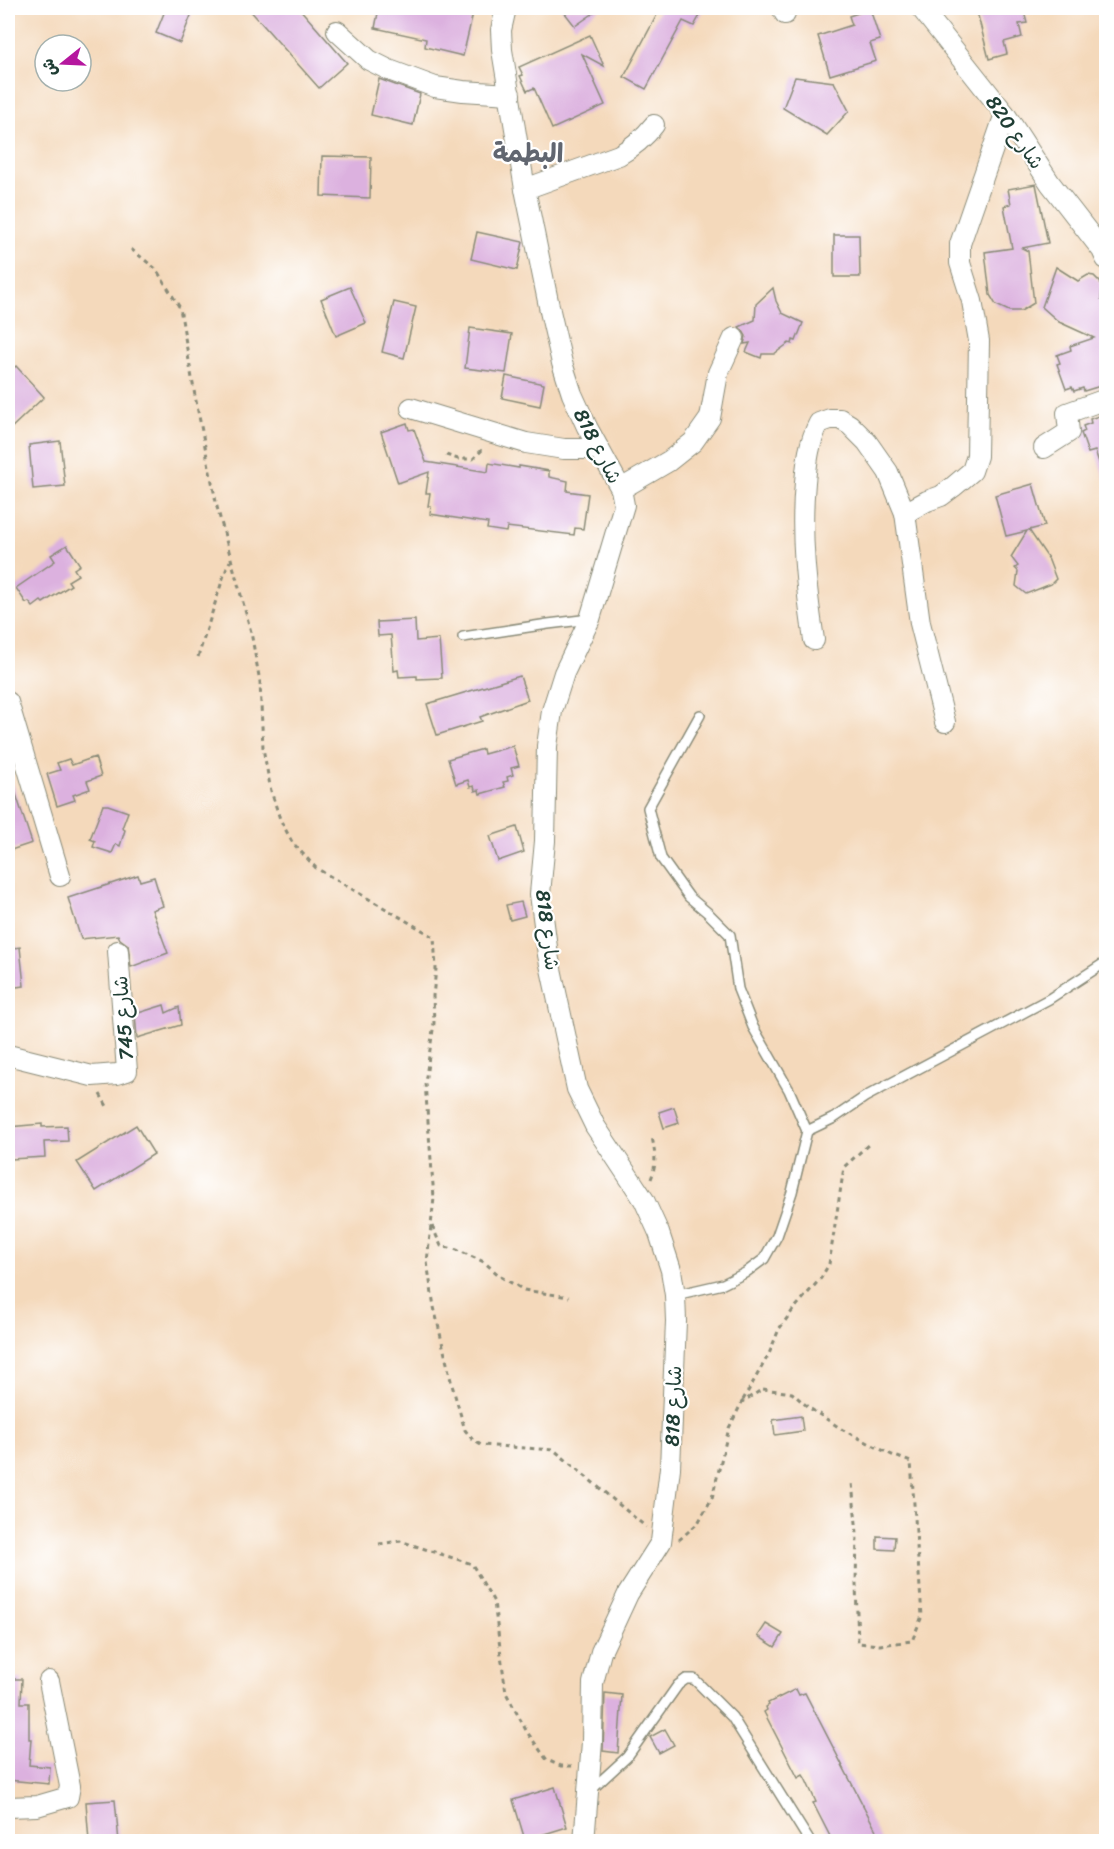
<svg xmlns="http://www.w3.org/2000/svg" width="1114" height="1849" font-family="Sriracha,'Playpen Sans Arabic',sans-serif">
	<rect width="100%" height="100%" fill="#fff"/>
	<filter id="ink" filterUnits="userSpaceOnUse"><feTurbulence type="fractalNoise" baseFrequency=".0167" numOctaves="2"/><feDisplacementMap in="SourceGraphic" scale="12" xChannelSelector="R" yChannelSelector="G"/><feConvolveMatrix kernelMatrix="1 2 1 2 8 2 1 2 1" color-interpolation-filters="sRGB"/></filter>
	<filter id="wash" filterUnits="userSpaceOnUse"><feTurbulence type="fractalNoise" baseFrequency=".008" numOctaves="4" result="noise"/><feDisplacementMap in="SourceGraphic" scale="24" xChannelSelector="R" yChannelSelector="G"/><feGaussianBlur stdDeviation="1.35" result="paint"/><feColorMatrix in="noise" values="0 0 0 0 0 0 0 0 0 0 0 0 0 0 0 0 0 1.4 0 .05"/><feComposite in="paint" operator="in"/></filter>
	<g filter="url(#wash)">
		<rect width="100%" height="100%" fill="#f4d9bb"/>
		<g id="blocks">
			<!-- building -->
			<g fill="#dcb1df">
				<polygon points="166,8 194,8 180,43 156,33"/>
				<polygon points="248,8 299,8 347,63 319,88"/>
				<polygon points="379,8 447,8 473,13 463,56 425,47 426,39 375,28"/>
				<polygon points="561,8 601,8 575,26"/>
				<polygon points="658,8 704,8 694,26 683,21 646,89 624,77 660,9"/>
				<polygon points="976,8 1023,8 1027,23 1019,24 1022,37 1004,42 1007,54 989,59"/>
				<polygon points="870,9 880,40 870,43 876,61 830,75 818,36 852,25 849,16"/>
				<polygon points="590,35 604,66 582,54 605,105 552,129 534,88 527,91 520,76 523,75 519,67"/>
				<polygon points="795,77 834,82 849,111 827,135 783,108"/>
				<polygon points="379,79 420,94 413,125 371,115"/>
				<polygon points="322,156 371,157 370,198 321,196"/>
				<polygon points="1036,184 1048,243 1022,248 1028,251 1034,303 1021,311 1009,311 996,305 990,295 985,252 1012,248 1004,206 1011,204 1008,189"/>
				<polygon points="477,232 523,242 517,270 471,259"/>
				<polygon points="834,235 859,235 860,277 834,277"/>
				<polygon points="1056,267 1078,281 1088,275 1094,276 1100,282 1102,287 1101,299 1107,302 1107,384 1084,391 1083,388 1074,391 1072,387 1066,389 1057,364 1060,363 1057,355 1071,350 1070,346 1094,338 1059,322 1042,307"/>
				<polygon points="350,287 366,323 336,336 321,299"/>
				<polygon points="773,288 776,301 782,313 803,323 796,341 793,340 792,344 789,343 774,354 762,354 761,358 746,352 750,343 744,344 746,336 743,331 739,327 755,320 756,304"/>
				<polygon points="394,302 416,307 404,358 382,352"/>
				<polygon points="470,328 512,334 506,373 465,368"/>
				<polygon points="16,366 44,397 8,431 8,373"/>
				<polygon points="506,376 544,384 540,406 502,398"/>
				<polygon points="1107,413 1107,479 1105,479 1095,451 1088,453 1081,433 1085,431 1083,426 1091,423 1090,419"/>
				<polygon points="407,423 409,430 414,429 426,462 488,472 489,463 519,468 519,466 549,471 549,477 568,481 567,491 588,494 583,529 575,528 574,535 507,527 506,532 487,529 488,523 430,514 431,506 428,506 430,493 426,493 429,472 398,483 381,432"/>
				<polygon points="60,441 65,486 33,489 29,445"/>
				<polygon points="1033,484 1045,526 1029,530 1048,558 1056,579 1051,584 1026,594 1016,586 1018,571 1015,568 1018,566 1011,557 1027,531 1006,536 995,495"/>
				<polygon points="67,545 80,565 74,569 78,575 68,581 71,585 43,603 41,601 33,607 29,602 26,603 16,588 55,561 51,555"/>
				<polygon points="415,620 416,641 439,639 442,678 417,679 417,676 399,677 398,670 394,671 391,635 378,636 377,622"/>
				<polygon points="520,676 528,700 480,717 482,721 437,735 427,704"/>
				<polygon points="513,746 519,766 511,768 513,775 507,777 508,781 503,782 505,787 480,794 479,790 475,791 474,786 470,787 468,780 456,784 448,759 483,749 484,754"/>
				<polygon points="95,757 101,776 87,781 90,789 73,795 75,800 57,806 47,774 60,770 57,763 69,759 72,765"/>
				<polygon points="8,776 10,776 32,843 8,851"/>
				<polygon points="103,805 108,805 128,812 122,828 125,830 120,846 116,844 112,853 93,847 95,841 90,839"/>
				<polygon points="517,827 524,852 498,861 490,836"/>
				<polygon points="138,875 140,881 154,877 163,906 152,910 168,953 131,967 128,945 120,939 118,935 81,939 68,898"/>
				<polygon points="521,902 525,916 510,920 506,905"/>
				<polygon points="20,947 24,986 8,988 8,949"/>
				<polygon points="164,1005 166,1013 179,1007 181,1025 137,1038 135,1014"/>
				<polygon points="674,1107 679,1123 664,1128 659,1112"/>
				<polygon points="42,1124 42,1127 67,1126 68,1141 44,1142 45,1157 11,1159 8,1127"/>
				<polygon points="136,1125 154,1154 96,1191 77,1162"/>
				<polygon points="801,1416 803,1431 775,1435 773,1420"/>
				<polygon points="877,1536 895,1537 894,1550 877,1549"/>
				<polygon points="766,1624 783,1634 775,1647 758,1636"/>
				<polygon points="8,1679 22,1679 21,1703 29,1703 29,1739 31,1739 29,1765 50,1767 49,1784 8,1780"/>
				<polygon points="796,1689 799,1695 805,1693 882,1842 833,1842 813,1803 816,1802 805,1778 803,1775 798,1778 764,1712 767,1710 766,1707 769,1705 768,1703"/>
				<polygon points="605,1693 622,1695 618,1753 603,1751"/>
				<polygon points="665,1729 674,1745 659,1753 650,1737"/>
				<polygon points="555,1787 567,1827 525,1840 513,1800"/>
				<polygon points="115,1800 119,1842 89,1842 86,1802"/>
			</g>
		</g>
	</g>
	<g filter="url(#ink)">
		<use href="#blocks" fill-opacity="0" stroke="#8a8b78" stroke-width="1.5"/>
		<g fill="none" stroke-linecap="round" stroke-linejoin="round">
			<defs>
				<g id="lane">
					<polyline points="463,637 548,624 590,619"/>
					<polyline points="807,1131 834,1118 865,1097 1049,999 1106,962"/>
					<polyline points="675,1295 723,1284 745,1273 764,1259 777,1236 792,1192 807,1131 789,1090 753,1027 738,989 730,935 708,913 689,897 661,858 648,808 700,715"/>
					<polyline points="590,1791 627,1757 678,1685 686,1679 694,1679 732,1717 810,1842"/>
				</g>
				<g id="street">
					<polyline points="506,8 501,30 502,50 525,189 550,311 562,363 572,394 587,427 621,489 624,505 590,619 564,673 552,711 547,746 545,841 540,894 548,955 577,1089 595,1126 644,1200 659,1233 671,1270 675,1295 676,1321 670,1468 661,1542 628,1594 601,1652 593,1683 592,1742 584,1842"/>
					<polyline points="782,8 785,14"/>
					<polyline points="921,8 1005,114 1050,183 1102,250 1106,259"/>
					<polyline points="337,31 369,60 389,70 435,87 463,91 510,94"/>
					<path d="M525 189 619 155C633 147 644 138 654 125"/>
					<polyline points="411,408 526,443 564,449 599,449"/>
					<polyline points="1044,448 1069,432 1067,413 1106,399"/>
					<polyline points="621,489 669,461 693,442 710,418 718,373 734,338"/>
					<polyline points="905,513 927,501 941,496 953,487 972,471 977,456 979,341 972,301 960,263 960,244 1005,114"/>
					<path d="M814 640C806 587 800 535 805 482 807 461 809 442 819 423L830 419H840L850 425 867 442 888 472 905 513 920 623 945 722"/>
					<polyline points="8,702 60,876"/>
					<polyline points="8,1055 92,1076 117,1074 127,1071 118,951"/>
					<polyline points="8,1807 37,1806 68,1797 70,1786 49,1681"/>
				</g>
			</defs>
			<!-- lane casing -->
			<use href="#lane" stroke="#8a8b78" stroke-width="12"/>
			<!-- street casing -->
			<use href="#street" stroke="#8a8b78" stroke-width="22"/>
			<!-- path -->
			<g stroke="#8a8b78" stroke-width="3" stroke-dasharray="4.5 4.5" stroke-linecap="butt">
				<polyline points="131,249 156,269 180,308 195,396 217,507 251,632 260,682 263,748 271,791 280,819 292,842 316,868 434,937 436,969 433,996 434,1023 425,1083 434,1198 427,1262 434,1307 452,1385 465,1430 472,1439 481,1445 554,1450 646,1527"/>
				<polyline points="446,455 458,459 473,459 485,447"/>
				<polyline points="198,657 224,575 230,561"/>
				<polyline points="100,1094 108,1108"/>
				<path d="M651 1179C657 1164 655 1152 652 1137"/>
				<polyline points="432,1226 441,1246 457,1250 484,1262 501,1277 524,1290 569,1297"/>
				<polyline points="743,1400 769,1354 779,1329 793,1310 821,1278 829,1264 844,1167 869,1144"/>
				<polyline points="679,1540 698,1523 712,1498 729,1428 742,1402 763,1389 792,1393 808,1407 843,1430 892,1455 911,1462 922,1616 912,1641 880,1645 858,1643 856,1584 857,1533 852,1483"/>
				<polyline points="379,1544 400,1541 472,1564 494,1602 506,1693 527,1732 547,1760 561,1766 573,1766"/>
			</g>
			<!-- lane -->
			<use href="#lane" stroke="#fff" stroke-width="9"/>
			<!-- street -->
			<use href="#street" stroke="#fff" stroke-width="20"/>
		</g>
	</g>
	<g text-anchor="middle" stroke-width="4.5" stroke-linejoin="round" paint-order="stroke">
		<!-- street labels -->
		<g font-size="20" fill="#1f3d34" stroke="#fff">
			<text transform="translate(1015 132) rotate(55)" y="7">شارع 820</text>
			<text transform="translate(598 446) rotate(63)" y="7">شارع 818</text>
			<text transform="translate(548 930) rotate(83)" y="7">شارع 818</text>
			<text transform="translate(123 1018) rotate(-94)" y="7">شارع 745</text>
			<text transform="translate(673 1406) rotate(-88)" y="7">شارع 818</text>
		</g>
		<!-- district labels -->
		<g font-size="26" font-weight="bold" fill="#616670" stroke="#fff">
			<text x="528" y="162">البطمة</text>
		</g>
	</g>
	<!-- margin -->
	<rect width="1114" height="1849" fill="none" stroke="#fff" stroke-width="30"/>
	<!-- north arrow -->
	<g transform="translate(63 63) rotate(252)"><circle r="28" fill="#ffffff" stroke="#a5b1ae" stroke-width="1.5"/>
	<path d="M0-4.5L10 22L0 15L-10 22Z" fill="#b5179e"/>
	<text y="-9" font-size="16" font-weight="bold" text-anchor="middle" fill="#1f3d34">ش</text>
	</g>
</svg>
